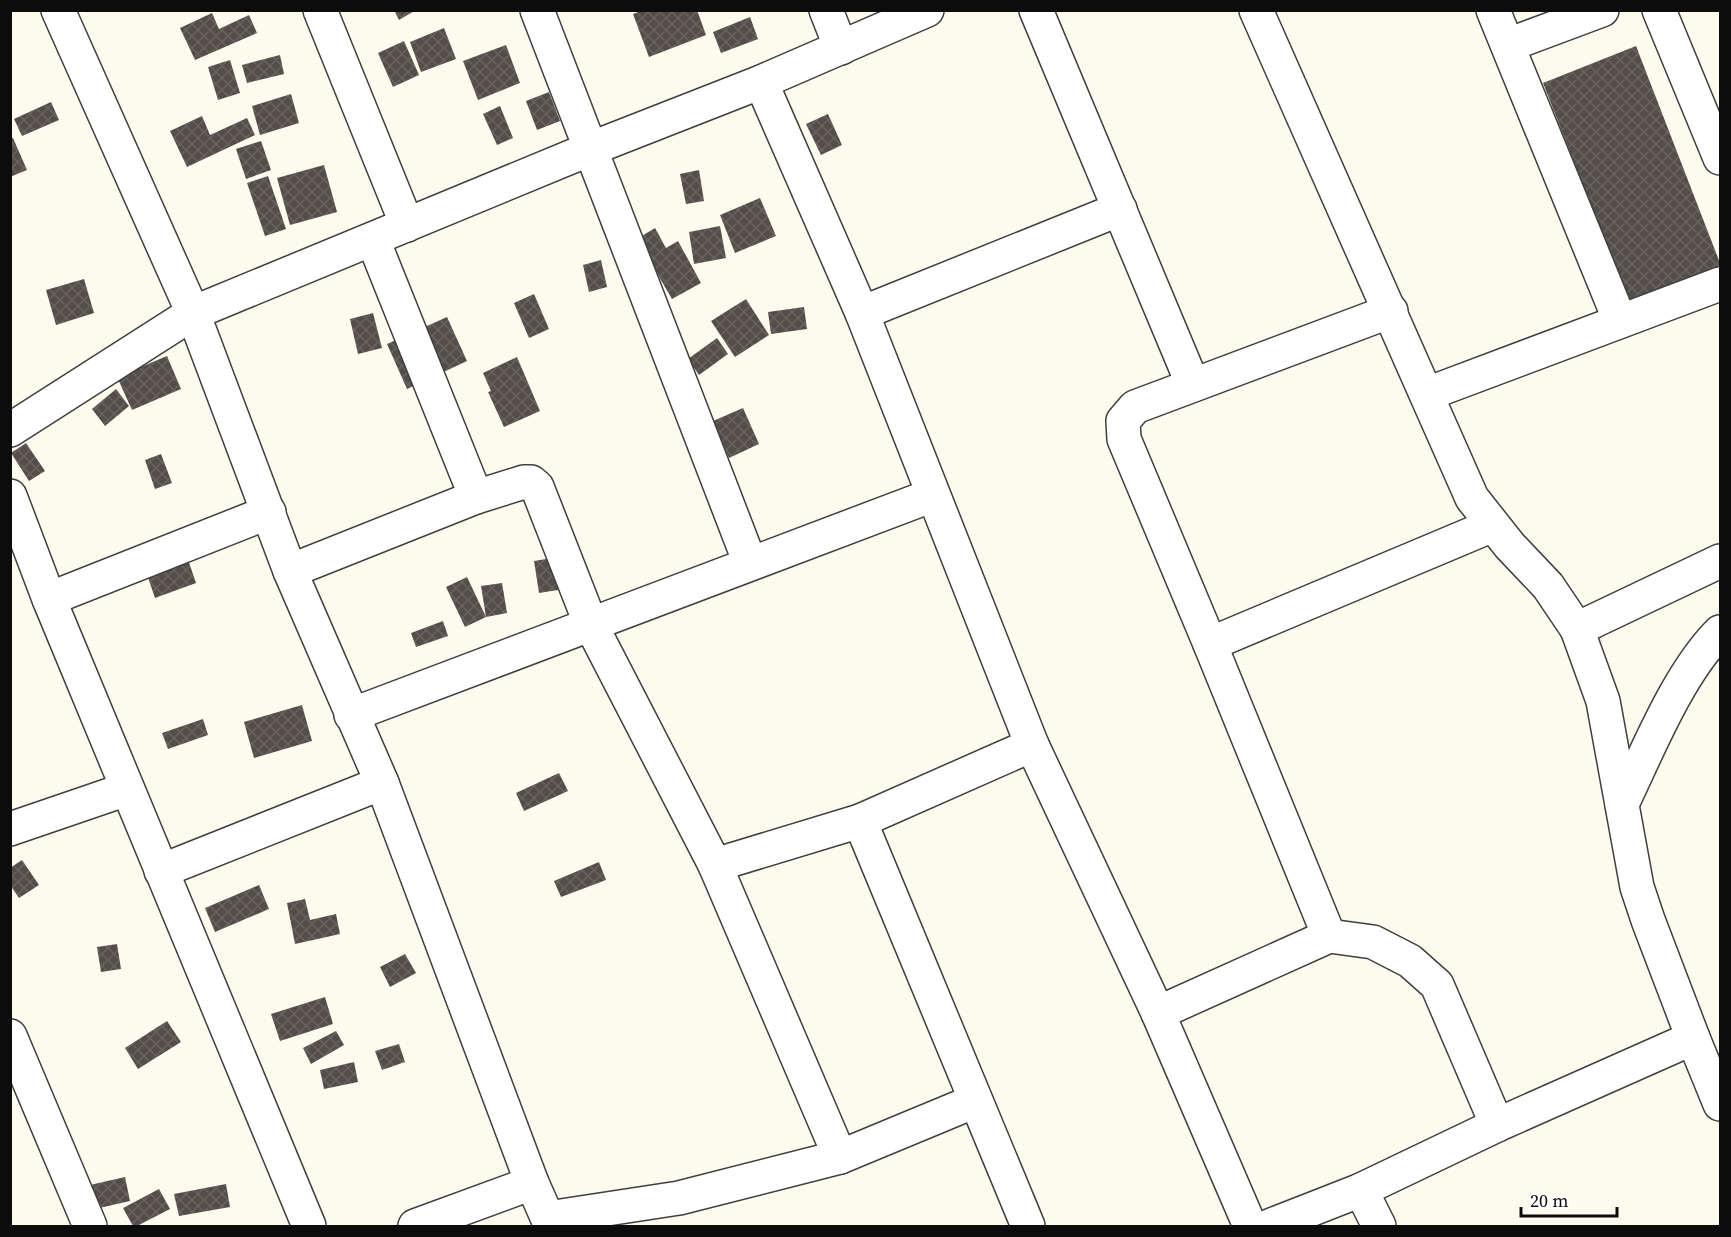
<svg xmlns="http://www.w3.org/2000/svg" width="1731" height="1237" font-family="'Source Serif 4',serif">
	<defs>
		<pattern id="building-cross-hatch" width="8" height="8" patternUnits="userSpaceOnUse" patternTransform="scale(1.5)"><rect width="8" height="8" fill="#544e4a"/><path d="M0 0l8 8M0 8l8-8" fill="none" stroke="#686360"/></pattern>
	</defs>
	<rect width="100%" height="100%" fill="#fdfaee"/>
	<!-- building -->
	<g fill="url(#building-cross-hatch)">
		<polygon points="394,10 416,10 399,20"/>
		<polygon points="643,10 697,10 706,35 649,57 633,14"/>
		<polygon points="212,13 219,29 249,15 257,33 195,60 180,28"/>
		<polygon points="750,17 758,39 721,53 713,32"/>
		<polygon points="444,28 456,59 421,72 410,42"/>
		<polygon points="404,41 419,75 393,87 378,53"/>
		<polygon points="506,45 520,83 478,100 463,61"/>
		<polygon points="1636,46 1720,263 1720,269 1630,305 1543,83"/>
		<polygon points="280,55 284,74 247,83 242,65"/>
		<polygon points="230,60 240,93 218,100 208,67"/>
		<polygon points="549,92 560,121 537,130 526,101"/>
		<polygon points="291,94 299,123 260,135 252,106"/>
		<polygon points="51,102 59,120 22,136 14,119"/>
		<polygon points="500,106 513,138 497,145 483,114"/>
		<polygon points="828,114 842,145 821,155 806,124"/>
		<polygon points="202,116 210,135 247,118 255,135 187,167 170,131"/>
		<polygon points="13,138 27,170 10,177 10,139"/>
		<polygon points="261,141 271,170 246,179 236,149"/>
		<polygon points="324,165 337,212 290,225 277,178"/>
		<polygon points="699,170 704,201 686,204 680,174"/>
		<polygon points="268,176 286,229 265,236 247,183"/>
		<polygon points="760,198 776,236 735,253 720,215"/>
		<polygon points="720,226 726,258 694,264 689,232"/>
		<polygon points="655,228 666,248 678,241 701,283 672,299 637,239"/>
		<polygon points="601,260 607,287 589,292 583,265"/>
		<polygon points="84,279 94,313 56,325 46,290"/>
		<polygon points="534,294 549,329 529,338 514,303"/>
		<polygon points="746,299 769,335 735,357 711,321"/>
		<polygon points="804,307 807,329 771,334 768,312"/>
		<polygon points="373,313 382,348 358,354 350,319"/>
		<polygon points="447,317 467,361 407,389 387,344"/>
		<polygon points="717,338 728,354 699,375 688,359"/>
		<polygon points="167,356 181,389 132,410 117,377"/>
		<polygon points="517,357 540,411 504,427 488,392 491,391 483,373"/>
		<polygon points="116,389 129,406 105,426 92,409"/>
		<polygon points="743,408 759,444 729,458 713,421"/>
		<polygon points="26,443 45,471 29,481 11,453"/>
		<polygon points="161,454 172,483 155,489 145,460"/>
		<polygon points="181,539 196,583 155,598 140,554"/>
		<polygon points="552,558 558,590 539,593 534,561"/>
		<polygon points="467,577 486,617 465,627 446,587"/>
		<polygon points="502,583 507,613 486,617 481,586"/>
		<polygon points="443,621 448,636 416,647 411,633"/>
		<polygon points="302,705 312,741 254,758 244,722"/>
		<polygon points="203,719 208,735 168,749 162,733"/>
		<polygon points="559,773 568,791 524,811 516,793"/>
		<polygon points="22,860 39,885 19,898 10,885 10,868"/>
		<polygon points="599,862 606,880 561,897 554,881"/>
		<polygon points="259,885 269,909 215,932 205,908"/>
		<polygon points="305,899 310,920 336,914 340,934 295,944 287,903"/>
		<polygon points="117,944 121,969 101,972 97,947"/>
		<polygon points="405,954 416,973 390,987 380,967"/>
		<polygon points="325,997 333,1024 280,1041 271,1014"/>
		<polygon points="167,1021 181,1042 138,1069 125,1048"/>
		<polygon points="336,1031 344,1045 311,1064 303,1048"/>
		<polygon points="399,1044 405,1062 382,1070 375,1051"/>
		<polygon points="354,1062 358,1082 324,1089 320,1070"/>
		<polygon points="125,1177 130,1201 95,1209 90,1185"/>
		<polygon points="226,1184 230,1207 179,1216 174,1194"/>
		<polygon points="159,1189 170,1209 137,1226 133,1226 123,1208"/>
	</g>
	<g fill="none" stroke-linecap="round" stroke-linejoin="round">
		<defs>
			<g id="minor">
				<polyline points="58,10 193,313 290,571 382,783 532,1183 551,1226"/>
				<polyline points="320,10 407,225"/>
				<polyline points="537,10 750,563"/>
				<polyline points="826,10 841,48"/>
				<polyline points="1036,10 1193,385"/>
				<polyline points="1256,10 1472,498 1510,546 1548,586 1577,629 1603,701 1637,887 1648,920 1693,1038 1720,1104"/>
				<polyline points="1493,10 1620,321"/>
				<polyline points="1659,10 1720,158"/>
				<polyline points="1508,45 1602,10"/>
				<polyline points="761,82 862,313 1032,745 1158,1013 1250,1226"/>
				<polyline points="862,313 1120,209"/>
				<polyline points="1427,394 1720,284"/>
				<polyline points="10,430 193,313 590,149 761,82 927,10"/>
				<polyline points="10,496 49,599 309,1226"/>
				<polyline points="476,497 524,482 531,482 537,487 591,625 715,865 840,1157"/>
				<polyline points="290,571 476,497 373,240"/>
				<polyline points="49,599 269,512"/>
				<polyline points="1577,629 1720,561"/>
				<polyline points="1210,644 1493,525"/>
				<polyline points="351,715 933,495"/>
				<path d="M1622 804C1648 750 1678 674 1720 632"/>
				<polyline points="860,821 1028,1226"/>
				<polyline points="10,829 127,789"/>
				<polyline points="715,865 860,821 1032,745"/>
				<polyline points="161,871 382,783"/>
				<polyline points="1329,936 1210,644 1124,439 1123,421 1135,407 1391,311"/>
				<polyline points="1158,1013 1329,936 1373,942 1410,961 1437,985 1497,1125"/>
				<polyline points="10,1036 90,1226"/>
				<polyline points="1361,1190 1379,1226"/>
				<polyline points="548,1218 679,1198 840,1157 975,1101"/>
				<polyline points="415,1226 532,1183"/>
				<polyline points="1269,1226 1361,1190 1497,1125 1693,1038"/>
			</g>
		</defs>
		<!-- minor casing -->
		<use href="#minor" stroke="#3f3f3f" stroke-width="36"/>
		<!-- minor -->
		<use href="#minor" stroke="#fff" stroke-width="33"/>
	</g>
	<!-- border -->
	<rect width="1731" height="1237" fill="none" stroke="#0c0c0c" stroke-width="24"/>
	<!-- scale -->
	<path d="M1521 1207v9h96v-9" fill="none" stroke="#0c0c0c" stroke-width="3"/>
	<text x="1530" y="1207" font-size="18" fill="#0c0c0c" stroke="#ffffff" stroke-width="4.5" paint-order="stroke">20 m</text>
</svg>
